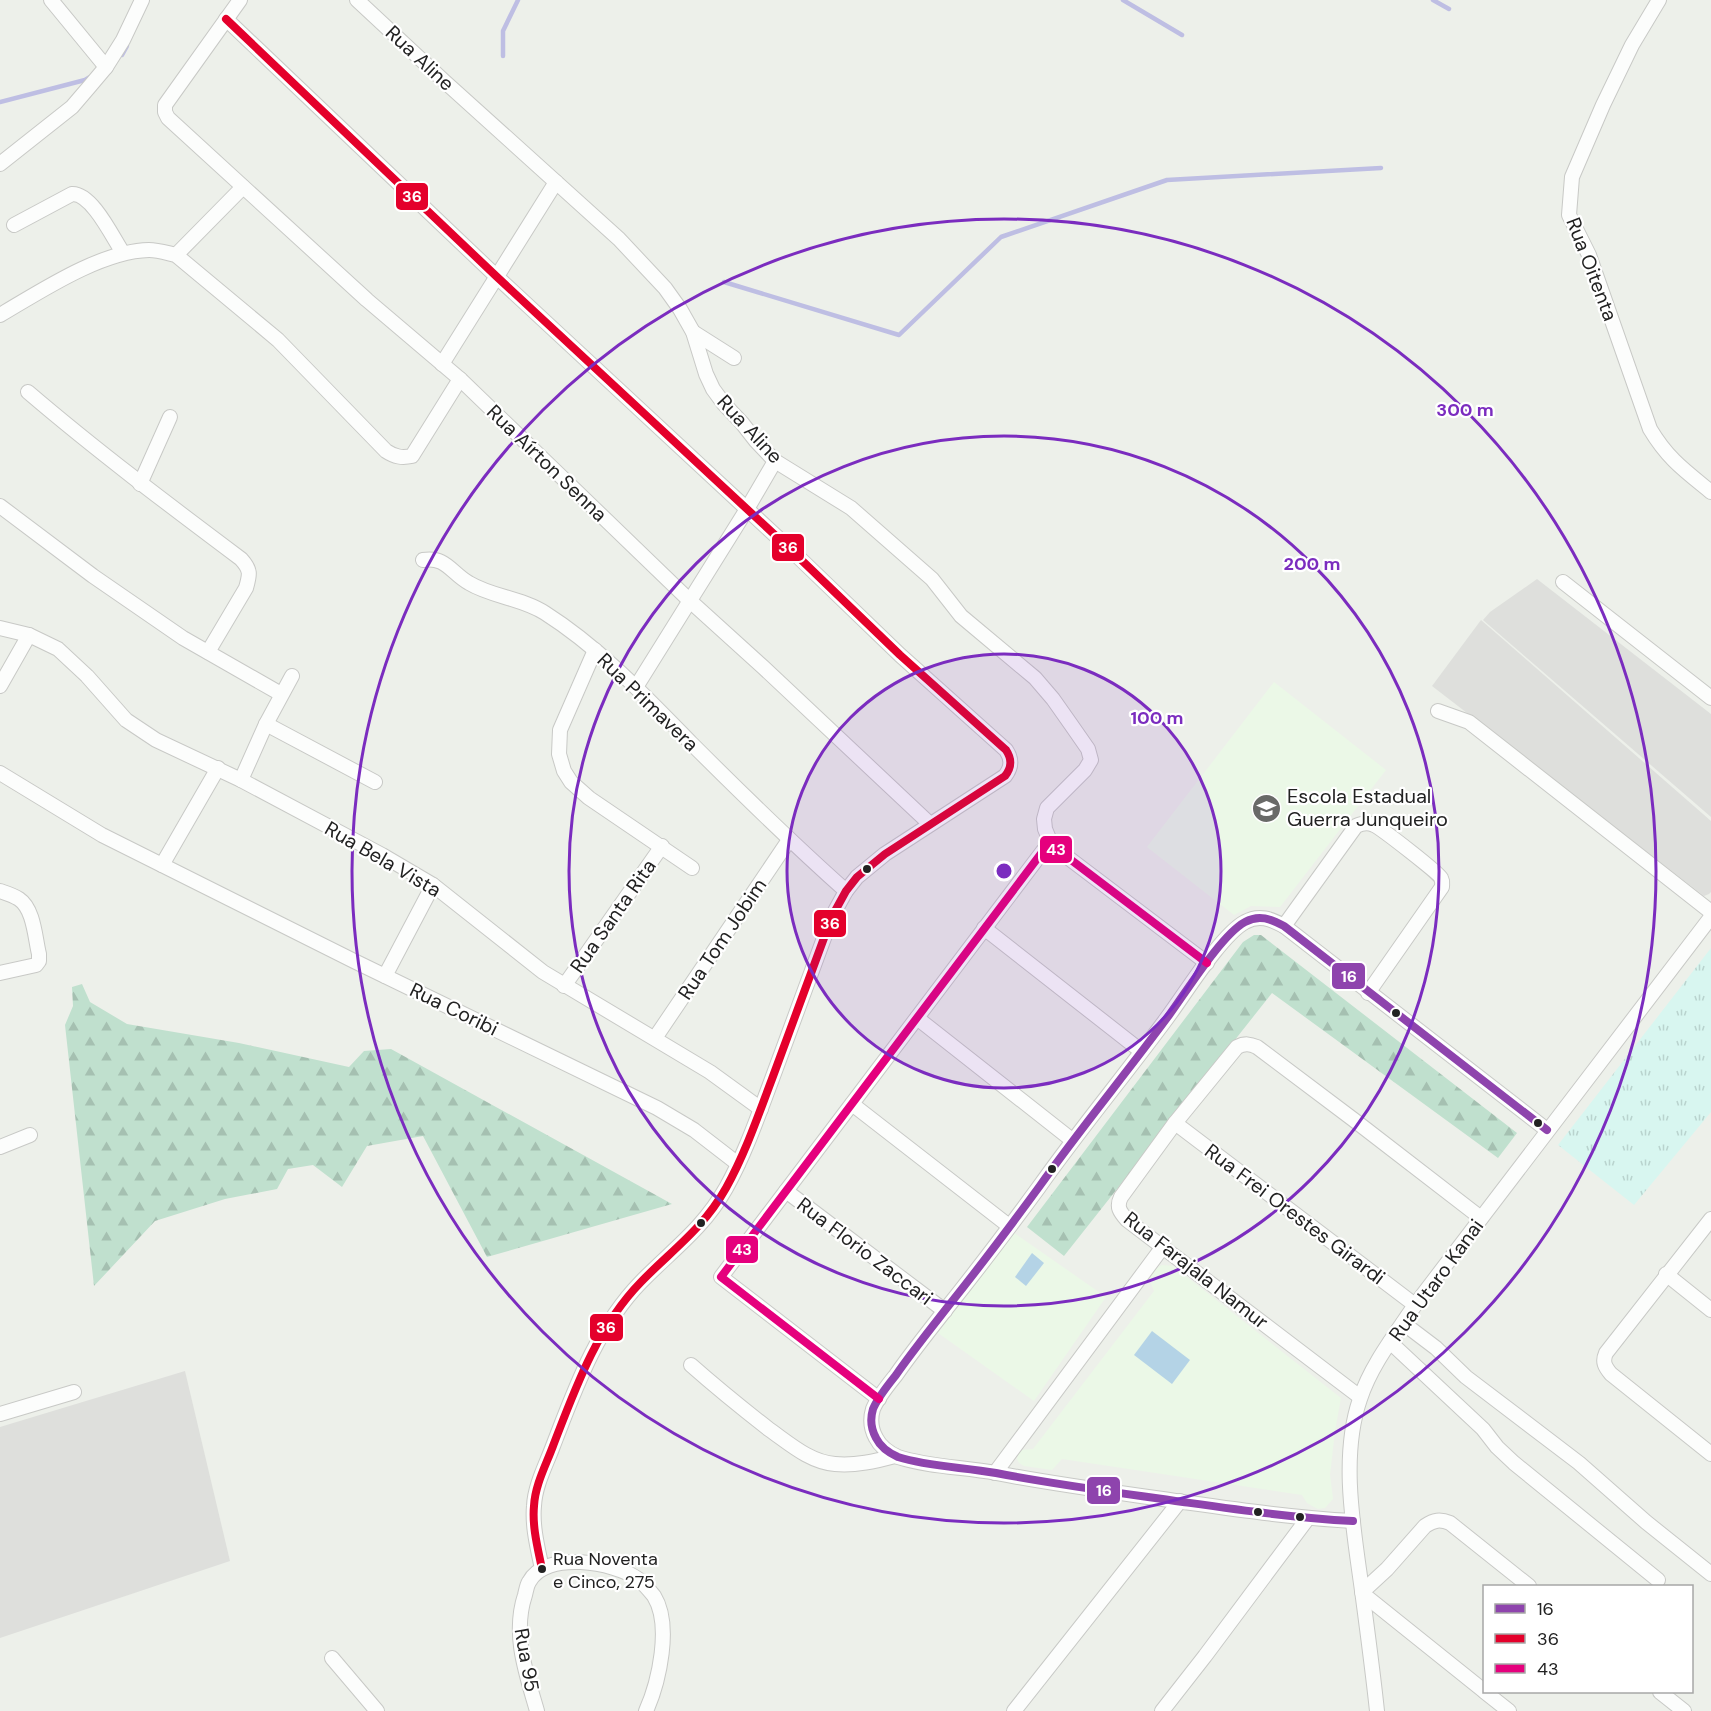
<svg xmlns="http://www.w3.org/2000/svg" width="1711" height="1711" viewBox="0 0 1711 1711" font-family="'DM Sans',sans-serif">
	<defs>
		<pattern id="forest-firs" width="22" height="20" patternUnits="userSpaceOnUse" patternTransform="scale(1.5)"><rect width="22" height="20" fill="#c0e0ce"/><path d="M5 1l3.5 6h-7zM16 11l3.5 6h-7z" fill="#a5c0b1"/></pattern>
		<pattern id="park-tufts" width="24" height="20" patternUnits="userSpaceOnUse" patternTransform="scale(1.5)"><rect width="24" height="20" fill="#d8f6f0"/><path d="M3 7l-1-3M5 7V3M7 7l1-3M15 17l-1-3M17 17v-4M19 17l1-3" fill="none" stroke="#b9d3ce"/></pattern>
	</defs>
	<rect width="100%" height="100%" fill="#edf0ea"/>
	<g fill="#dedfdc">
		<path d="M1537,579L1711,714V817L1483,620L1490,612Z"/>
		<path d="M1481,620L1711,821V892L1709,894L1704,896L1432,686Z"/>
		<path d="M185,1371L230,1561L0,1638V1427Z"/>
	</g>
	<g fill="#ebf8e7">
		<path d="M1274,682L1386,770L1280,907L1251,906L1234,915L1147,847Z"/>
		<path d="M1010,1230L1106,1297L1034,1401L938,1333Z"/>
		<path d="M1162,1265L1173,1266L1341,1398L1335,1431L1330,1475L1333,1499L1325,1508L1318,1509L1314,1507L1307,1503L1302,1495L1062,1459L1052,1470L1024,1466L1019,1463L1017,1459L1018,1453L1020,1450L1033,1449L1154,1291L1151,1284V1276L1155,1269Z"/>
	</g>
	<g fill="url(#forest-firs)">
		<path d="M1254,935H1261L1517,1133L1498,1158L1272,993L1064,1256L1027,1227L1243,942Z"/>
		<path d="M82,984L90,1002L127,1024L239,1043L349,1067L364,1051L391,1049L672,1204L487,1257L423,1136L367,1146L342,1187L313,1165L288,1169L277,1189L225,1199L155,1221L94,1286L65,1025L73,1006L72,987Z"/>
	</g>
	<path fill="url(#park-tufts)" d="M1711,948V1112L1634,1205L1558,1145Z"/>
	<g fill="#b4d3e6">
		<path d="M1032,1253L1044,1263L1026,1286L1015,1277Z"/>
		<path d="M1152,1331L1190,1360L1172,1384L1134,1355Z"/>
	</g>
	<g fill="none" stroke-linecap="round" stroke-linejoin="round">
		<g stroke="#bebee3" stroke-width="4.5">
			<path d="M1123,0L1182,35"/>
			<path d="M1433,0L1449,9"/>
			<path d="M122,55L127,46"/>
			<path d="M503,56V31L518,0"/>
			<path d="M0,102L85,80L90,77"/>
			<path d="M724,282L899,335L1001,237L1167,180L1381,168"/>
		</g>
		<defs>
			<g id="street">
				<path d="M51,0L106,67"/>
				<path d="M240,0L165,105V112L168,118L367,300L460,379L689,600L763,667L930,824"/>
				<path d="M357,0L444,81L619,239L665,288L680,309L693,332L706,374L713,389L724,404L742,423L756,441L775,461L851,508L932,579L961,616L1035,678L1053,699L1072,726L1088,749L1091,760L1085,770L1047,808L1044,819L1045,829L1053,848"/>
				<path d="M1659,0L1632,45L1603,105L1572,177L1569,215L1589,255L1650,429C1668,459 1684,470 1711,492"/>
				<path d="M226,19L496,276L790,549L900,655L1006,750C1012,759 1012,767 1005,776L885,854L857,877L846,891L835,911L824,938C807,985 789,1032 772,1079C758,1116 745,1154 726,1188C703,1229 672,1250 641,1282C597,1327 575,1389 553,1446C546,1465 535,1485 534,1506C532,1527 538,1549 542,1569"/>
				<path d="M0,164L72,107L90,86L106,67L123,40L142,0"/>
				<path d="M14,225L72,194C92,193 113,238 123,253"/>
				<path d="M176,255L243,187"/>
				<path d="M0,315C41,291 101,251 149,250C158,250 167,253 176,255L278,340L386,451C395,457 402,458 412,456L460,379"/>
				<path d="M693,332L734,358"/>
				<path d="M442,364L556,182"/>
				<path d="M28,392C97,451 169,505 241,559C251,570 250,574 246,588L208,652"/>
				<path d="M140,484L170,417"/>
				<path d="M0,506L93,576L183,638L281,694"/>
				<path d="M423,560C446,556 451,573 469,583C492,597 522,598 545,613C600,648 646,697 691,743C741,793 792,843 846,891"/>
				<path d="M1563,582L1711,698"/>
				<path d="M0,628L29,635L58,649L87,676L126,720L156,740L241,780L382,855L433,885L543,972L710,1072L761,1109"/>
				<path d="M595,650L560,730L559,754L564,771L571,782L589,798L692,868"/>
				<path d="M0,686L29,635"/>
				<path d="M636,687L747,509L775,461"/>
				<path d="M1438,711L1469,722L1711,912"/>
				<path d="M266,724L375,782"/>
				<path d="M0,773L102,835L354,961L657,1108L694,1130L738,1164"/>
				<path d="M241,780L266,724L292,676"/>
				<path d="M162,865L218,768"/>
				<path d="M0,891C6,893 13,895 19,899C34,909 35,938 39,954V961L36,965L0,973"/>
				<path d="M1284,926L1356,826C1362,823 1368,822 1374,825C1381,828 1439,873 1441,878C1443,882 1442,883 1442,887L1368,993"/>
				<path d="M984,928L1141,1051"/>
				<path d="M385,976L433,885"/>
				<path d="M564,986L662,846"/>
				<path d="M917,1018L1072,1140"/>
				<path d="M655,1038L789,840"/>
				<path d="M852,1104L1009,1226"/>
				<path d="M1175,1123L1415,1305"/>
				<path d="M0,1147L30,1135"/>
				<path d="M786,1191L945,1311"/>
				<path d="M1711,1219L1606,1353C1602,1362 1605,1367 1611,1374L1711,1454"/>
				<path d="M1666,1274L1711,1310"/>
				<path d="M1403,1323L1436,1348L1466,1377L1579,1463L1646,1522L1711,1574"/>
				<path d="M1390,1342L1483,1429L1497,1447L1514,1463L1658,1580"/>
				<path d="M691,1365C717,1388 743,1409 770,1430C790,1444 810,1462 835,1464C855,1466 876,1461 895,1456"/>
				<path d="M1360,1397L1127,1220C1120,1212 1116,1207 1121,1197L1175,1123L1237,1047C1245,1043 1250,1044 1257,1047L1354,1120L1481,1218"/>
				<path d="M879,1399L721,1277L1043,851L1053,848L1058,850L1207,963"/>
				<path d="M0,1414L74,1392"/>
				<path d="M995,1473L1162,1248"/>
				<path d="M1353,1521C1296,1518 1240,1510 1183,1502C1121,1493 1058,1485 996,1473C964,1467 929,1467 898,1457C889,1453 880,1446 876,1438C871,1429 870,1419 873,1409C878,1397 888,1385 896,1375C912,1352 929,1331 946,1309C978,1269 1009,1228 1039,1187C1080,1129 1125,1075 1167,1018C1185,994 1221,935 1245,922C1259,914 1271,919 1284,926L1547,1130"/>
				<path d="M1362,1592L1387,1569L1425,1526C1434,1520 1440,1519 1450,1523L1529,1586"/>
				<path d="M1363,1594L1484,1691"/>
				<path d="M332,1658L377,1711"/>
				<path d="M1485,1692L1509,1711"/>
				<path d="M1660,1692L1684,1711"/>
				<path d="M537,1711C526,1673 512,1634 525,1595C526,1591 527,1585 529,1582C546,1550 614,1562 638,1579C643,1583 650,1591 654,1596C672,1625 659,1682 646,1711"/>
				<path d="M1014,1711L1180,1501"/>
				<path d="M1162,1711L1205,1656L1308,1518"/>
				<path d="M1377,1711C1373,1673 1368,1636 1363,1598C1355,1536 1339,1460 1360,1399C1371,1365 1395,1335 1415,1305L1711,917"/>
			</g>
		</defs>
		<use href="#street" stroke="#c8c9c6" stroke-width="16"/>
		<use href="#street" stroke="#fcfdfc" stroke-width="14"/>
		<defs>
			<path id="bus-1" d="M1353,1521C1296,1518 1240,1510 1183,1502C1121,1493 1058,1485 996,1473C964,1467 929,1467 898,1457C889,1453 880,1446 876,1438C871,1429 870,1419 873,1409C878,1397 888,1385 896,1375C912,1352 929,1331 946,1309C978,1269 1009,1228 1039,1187C1080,1129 1125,1075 1167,1018C1185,994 1221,935 1245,922C1259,914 1271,919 1284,926L1547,1130"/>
			<path id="bus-2" d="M226,19L496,276L790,549L900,655L1006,750C1012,759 1012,767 1005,776L885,854L857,877L846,891L835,911L824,938C807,985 789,1032 772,1079C758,1116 745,1154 726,1188C703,1229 672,1250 641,1282C597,1327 575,1389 553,1446C546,1465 535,1485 534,1506C532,1527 538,1549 542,1569"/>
			<path id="bus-3" d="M879,1399L721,1277L1043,851L1053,848L1058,850L1207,963"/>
		</defs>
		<use href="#bus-1" stroke="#fff" stroke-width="12"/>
		<use href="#bus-2" stroke="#fff" stroke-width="12"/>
		<use href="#bus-3" stroke="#fff" stroke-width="12"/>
		<use href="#bus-1" stroke="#8e44ad" stroke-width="8"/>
		<use href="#bus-2" stroke="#e4002b" stroke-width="8"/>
		<use href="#bus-3" stroke="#e5007d" stroke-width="8"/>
	</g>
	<circle cx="1004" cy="871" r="217" fill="#7b2cbf" fill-opacity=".12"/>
	<g fill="none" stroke="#7b2cbf" stroke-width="3">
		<circle cx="1004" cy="871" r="217"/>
		<circle cx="1004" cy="871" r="435"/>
		<circle cx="1004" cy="871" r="652"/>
	</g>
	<defs>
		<symbol id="school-disc" viewBox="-11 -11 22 22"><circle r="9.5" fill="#696a68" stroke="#fff"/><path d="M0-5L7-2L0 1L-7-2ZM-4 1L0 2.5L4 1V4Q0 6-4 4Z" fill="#fff"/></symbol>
	</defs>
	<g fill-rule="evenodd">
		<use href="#school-disc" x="1250" y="792" width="33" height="33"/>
	</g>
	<g fill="#222" stroke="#fff" stroke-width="2">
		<circle cx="867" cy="869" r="5"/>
		<circle cx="1396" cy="1013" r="5"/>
		<circle cx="1538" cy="1123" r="5"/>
		<circle cx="1052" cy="1169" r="5"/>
		<circle cx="701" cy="1223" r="5"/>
		<circle cx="1258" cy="1512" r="5"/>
		<circle cx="1300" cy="1517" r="5"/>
		<circle cx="542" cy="1569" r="5"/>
	</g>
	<g text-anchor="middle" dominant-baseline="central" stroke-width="4.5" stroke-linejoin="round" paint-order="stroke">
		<g font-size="18" fill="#222" stroke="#fff" text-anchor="start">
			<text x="553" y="1559">Rua Noventa<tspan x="553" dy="23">e Cinco, 275</tspan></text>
		</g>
		<g font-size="20" fill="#222" stroke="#fff">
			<text transform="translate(420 58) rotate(43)">Rua Aline</text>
			<text transform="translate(1592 269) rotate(69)">Rua Oitenta</text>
			<text transform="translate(750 429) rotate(47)">Rua Aline</text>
			<text transform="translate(547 463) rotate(44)">Rua Aírton Senna</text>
			<text transform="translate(648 702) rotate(44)">Rua Primavera</text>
			<text transform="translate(383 859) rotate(30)">Rua Bela Vista</text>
			<text transform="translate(613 916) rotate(-55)">Rua Santa Rita</text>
			<text transform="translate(722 939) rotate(-56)">Rua Tom Jobim</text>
			<text transform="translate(454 1009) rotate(26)">Rua Coribi</text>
			<text transform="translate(1295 1214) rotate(37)">Rua Frei Orestes Girardi</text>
			<text transform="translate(865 1251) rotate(37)">Rua Florio Zaccari</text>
			<text transform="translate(1196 1270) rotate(38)">Rua Farajala Namur</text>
			<text transform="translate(1436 1280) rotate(-54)">Rua Utaro Kanai</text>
			<text transform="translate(527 1660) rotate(80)">Rua 95</text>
		</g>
		<g font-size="20" fill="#222" stroke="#fff" text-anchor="start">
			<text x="1287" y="796">Escola Estadual<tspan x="1287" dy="23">Guerra Junqueiro</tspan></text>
		</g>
	</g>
	<circle cx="1004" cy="871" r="9" fill="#7b2cbf" stroke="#fff" stroke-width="3"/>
	<g font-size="18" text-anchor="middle" font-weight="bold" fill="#7b2cbf" stroke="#fff" stroke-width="4.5" stroke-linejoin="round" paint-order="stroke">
		<text x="1465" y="416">300 m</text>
		<text x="1312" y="570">200 m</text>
		<text x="1157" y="724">100 m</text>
	</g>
	<g stroke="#fff" stroke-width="2">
		<rect x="395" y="182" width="34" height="29" rx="6" fill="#e4002b"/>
		<rect x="771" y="533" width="34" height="29" rx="6" fill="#e4002b"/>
		<rect x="1039" y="835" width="34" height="29" rx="6" fill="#e5007d"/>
		<rect x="813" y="909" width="34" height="29" rx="6" fill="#e4002b"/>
		<rect x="1331" y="962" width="35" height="28" rx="6" fill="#8e44ad"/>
		<rect x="725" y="1235" width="34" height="29" rx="6" fill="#e5007d"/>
		<rect x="589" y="1313" width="35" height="29" rx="6" fill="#e4002b"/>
		<rect x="1086" y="1476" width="35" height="29" rx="6" fill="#8e44ad"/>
	</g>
	<g font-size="16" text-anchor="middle" font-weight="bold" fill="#fff">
		<text x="412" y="202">36</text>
		<text x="788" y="553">36</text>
		<text x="1056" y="855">43</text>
		<text x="830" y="929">36</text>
		<text x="1349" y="982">16</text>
		<text x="742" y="1255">43</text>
		<text x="606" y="1333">36</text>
		<text x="1104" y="1496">16</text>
	</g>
	<rect x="1483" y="1585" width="210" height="108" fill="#ffffff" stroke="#a7a7a7" stroke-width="1.5"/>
	<rect x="1495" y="1604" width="30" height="9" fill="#8e44ad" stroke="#a7a7a7" stroke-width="1.5"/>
	<text x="1537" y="1615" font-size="18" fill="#222222">16</text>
	<rect x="1495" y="1634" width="30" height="9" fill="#e4002b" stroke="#a7a7a7" stroke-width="1.5"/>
	<text x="1537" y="1645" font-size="18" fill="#222222">36</text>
	<rect x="1495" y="1664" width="30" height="9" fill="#e5007d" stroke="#a7a7a7" stroke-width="1.5"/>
	<text x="1537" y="1675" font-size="18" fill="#222222">43</text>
</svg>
